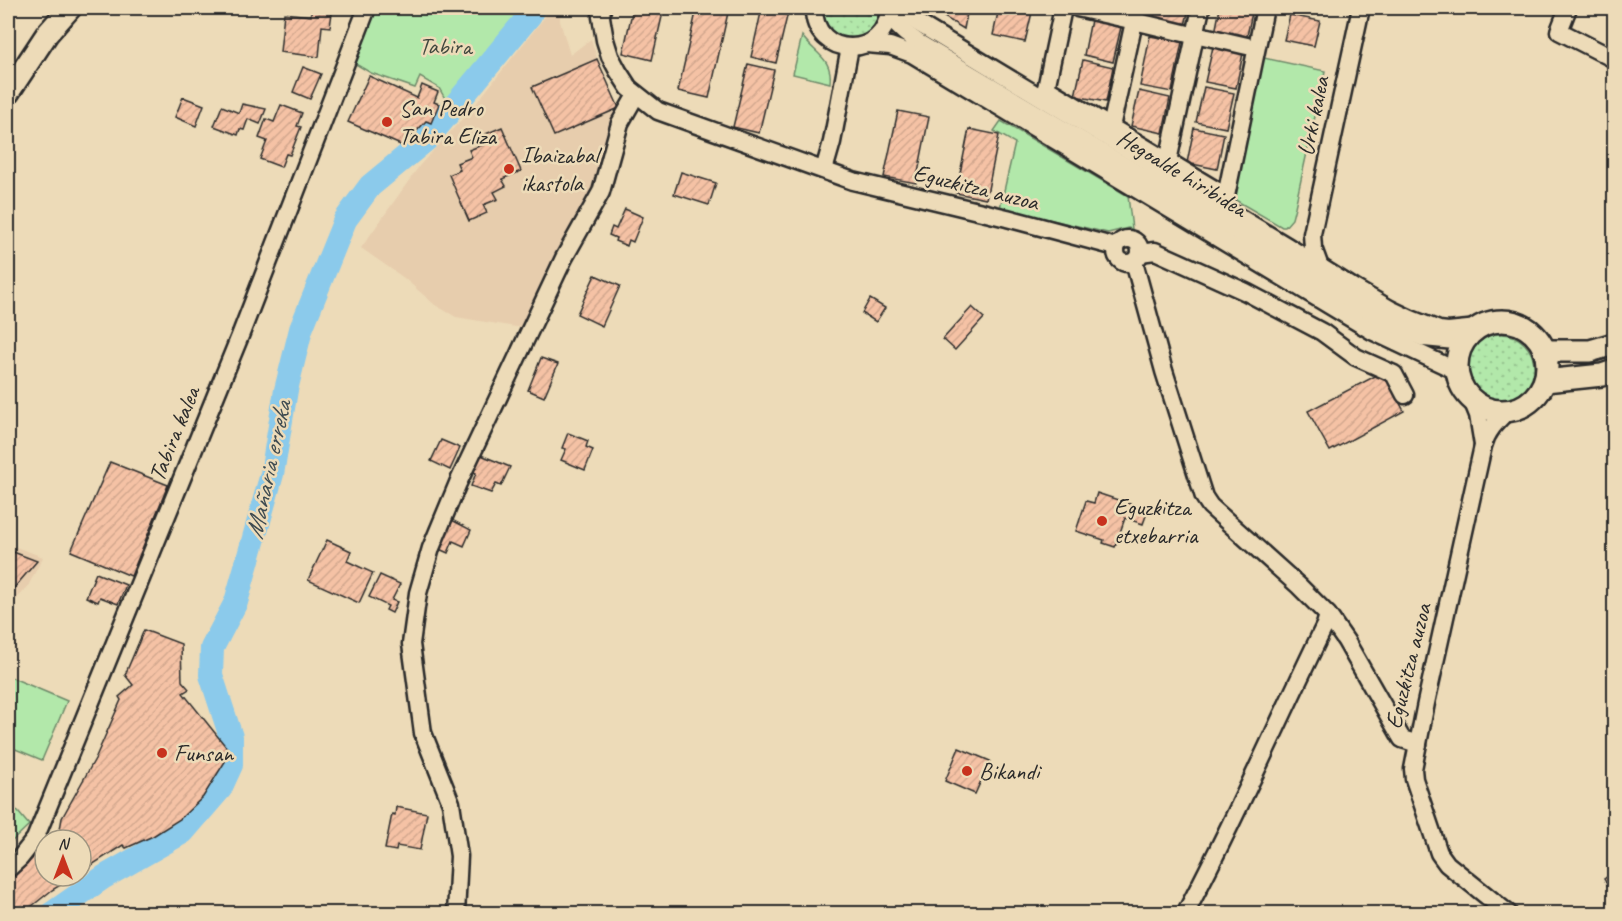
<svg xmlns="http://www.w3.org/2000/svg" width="1622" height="921" viewBox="0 0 1622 921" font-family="Caveat,sans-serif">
	<defs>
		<pattern id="garden-dots" width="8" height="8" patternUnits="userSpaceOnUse" patternTransform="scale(1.5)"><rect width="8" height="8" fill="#b2e8aa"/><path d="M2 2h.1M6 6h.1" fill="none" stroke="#99c792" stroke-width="1.8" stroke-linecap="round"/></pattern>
		<pattern id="building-hatch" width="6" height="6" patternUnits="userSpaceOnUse" patternTransform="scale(1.5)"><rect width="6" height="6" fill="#f5c2a5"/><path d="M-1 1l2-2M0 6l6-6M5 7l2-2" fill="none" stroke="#d2a78e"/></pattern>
	</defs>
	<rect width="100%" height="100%" fill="#eddbb8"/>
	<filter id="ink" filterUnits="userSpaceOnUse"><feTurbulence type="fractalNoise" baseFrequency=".0167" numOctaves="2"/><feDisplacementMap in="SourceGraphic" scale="12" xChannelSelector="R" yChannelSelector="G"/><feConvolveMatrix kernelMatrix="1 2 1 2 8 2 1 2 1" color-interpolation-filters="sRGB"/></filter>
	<g filter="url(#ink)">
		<g fill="#e7cdad">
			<path d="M552,8H560V21L570,55L591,39L597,58L619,108L612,119L600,173L522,328L456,317L435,305L404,278L361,248L420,165L474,106Z"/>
			<path d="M8,544L43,557L27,588L8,608Z"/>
		</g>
		<g fill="#b2e8aa" stroke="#6e8a6a" stroke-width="1.5">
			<path d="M374,8H532L531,12L517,23L499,48L475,71L447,102L439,88L420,77L415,88L371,73L352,62Z"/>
			<path d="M802,36C815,54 833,58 830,83L793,74Z"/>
			<path d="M1259,57L1325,71L1295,207L1292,219L1285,227H1282L1232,198Z"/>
			<path d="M1001,121L1128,196L1132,229L1128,228L1108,233L1000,208L1015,143L994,131Z"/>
			<path d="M8,676L67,701L42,760L8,746Z"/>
			<path d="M8,800L29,825L8,845Z"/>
		</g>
		<g fill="url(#garden-dots)" stroke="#6e8a6a" stroke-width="1.5">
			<path d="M823,8H882C881,13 880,22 877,26C877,27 871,32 870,33C865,37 863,37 857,38C836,41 823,29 823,8Z"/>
			<circle cx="1501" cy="367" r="33"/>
		</g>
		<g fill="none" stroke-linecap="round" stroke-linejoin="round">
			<path stroke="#8bcaeb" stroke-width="24" d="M51,914L104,877L183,832L220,789L231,765V737L211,675L212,648L236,602L272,474L286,390L301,329L345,220L370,186L427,139L530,15L533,8"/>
		</g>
		<g fill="url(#building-hatch)" stroke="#2b2b2b" stroke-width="1.5">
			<path d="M633,8H664L652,60L623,53Z"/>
			<path d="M697,8H729L709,98L678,91Z"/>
			<path d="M762,8H789L776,63L751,57Z"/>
			<path d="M946,8H968L964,29L944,17Z"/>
			<path d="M999,8H1033L1025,42L993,35Z"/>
			<path d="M1156,8H1189L1184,30L1152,23Z"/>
			<path d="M1220,8H1253L1245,45L1214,38Z"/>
			<path d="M311,11L332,13L330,27L322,26L319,57L280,52L284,13L311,16Z"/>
			<path d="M1290,15L1320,21L1314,46L1284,40Z"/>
			<path d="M1091,20L1121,27L1113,62L1084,55Z"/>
			<path d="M1150,36L1182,42L1172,92L1140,86Z"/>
			<path d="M1213,47L1243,53L1236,88L1205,82Z"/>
			<path d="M597,59L619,108L554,136L532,87Z"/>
			<path d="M1083,60L1113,67L1106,102L1075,96Z"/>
			<path d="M748,64L774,70L759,133L733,127Z"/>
			<path d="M303,67L321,74L310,99L293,92Z"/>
			<path d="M369,76L417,98L422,85L438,92L434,102L439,104L431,123L426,121L403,146L348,122Z"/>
			<path d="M1204,87L1234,93L1226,128L1196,122Z"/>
			<path d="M1139,91L1170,98L1163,133L1131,126Z"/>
			<path d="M183,97L204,105L196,126L175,117Z"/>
			<path d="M242,104L266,109L260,124L248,119L244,130L240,129L238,135L214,126L222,106L239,113Z"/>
			<path d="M281,105L302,113L297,126L301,127L290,155L286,154L281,167L260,159L267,141L259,138L266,119L274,122Z"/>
			<path d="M898,111L929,117L916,183L884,177Z"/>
			<path d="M502,127L521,171L502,179L506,186L494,192L498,199L483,205L487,213L469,221L449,175L460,170L457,163L472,157L469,150L482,145L479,137Z"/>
			<path d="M1194,128L1224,134L1217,169L1187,163Z"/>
			<path d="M969,129L999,135L986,199L956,193Z"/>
			<path d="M681,172L716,183L709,205L674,194Z"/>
			<path d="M625,209L643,217L633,242L629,240L627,246L615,241L616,238L609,235L612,227L616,229Z"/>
			<path d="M595,275L620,286L602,326L577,314Z"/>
			<path d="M870,299L885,308L876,322L862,313Z"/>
			<path d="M972,307L984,318L955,350L943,339Z"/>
			<path d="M541,358L558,364L544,397L528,390Z"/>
			<path d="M1383,372L1404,411L1330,451L1308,411Z"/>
			<path d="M568,433L588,441L586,447L593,450L585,470L561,460L566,449L562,448Z"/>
			<path d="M441,440L460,448L450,470L431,461Z"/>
			<path d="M476,453L510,467L501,486L496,484L491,493L471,486L476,473L469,470Z"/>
			<path d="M110,462L168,485L131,576L71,551Z"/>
			<path d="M1097,493L1148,510L1143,524L1125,518L1115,547L1103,543L1104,540L1076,531L1086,501L1094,503Z"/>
			<path d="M448,518L471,530L464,546L453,541L448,553L437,548Z"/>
			<path d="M327,540L351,551L347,561L373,573L359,603L308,580Z"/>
			<path d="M8,550L37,561L8,595Z"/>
			<path d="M96,573L126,585L118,604L100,597L98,602L86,597Z"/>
			<path d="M380,575L400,584L392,600L397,602L392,613L386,610L388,606L369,597Z"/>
			<path d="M144,630L181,644L182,681L189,689L183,693L227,748L226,760L203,797L180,819L153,836L126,848L123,845L81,872V840H60L65,836L60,829L62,818L95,759L121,700L119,697L133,685L125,675Z"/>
			<path d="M959,748L990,761L975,794L945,781Z"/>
			<path d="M396,807L427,813L420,850L397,846L396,851L385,849L392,814L395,815Z"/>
			<path d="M45,847V876H75L52,890L22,914H8V881Z"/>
			<path d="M1614,872V886L1610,889L1604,879Z"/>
		</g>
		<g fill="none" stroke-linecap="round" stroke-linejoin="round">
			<defs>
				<g id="minor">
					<path d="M602,8L601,17L605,40L610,56L618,71L629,88L658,111L853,181L1007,218L1116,247"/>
					<path d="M814,8C813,59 887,61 889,8"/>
					<path d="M901,8L911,19L1287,246L1354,288L1390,309L1411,319L1439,330L1448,331L1478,328"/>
					<path d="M1077,8L1126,19"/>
					<path d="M1568,8L1559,31L1614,59"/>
					<path d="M888,17L905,33L919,43L1359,306L1392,325L1424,338L1455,341"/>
					<path d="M1134,21L1188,34"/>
					<path d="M1195,34L1247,46"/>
					<path d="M867,44L890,46L912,54L1372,331L1457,371"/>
					<path d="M1046,88L1226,196L1265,8"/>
					<path d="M1044,98L1063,8"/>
					<path d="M1111,127L1137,8"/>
					<path d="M1168,161L1201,8"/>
					<path d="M824,170L832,142L850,47"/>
					<circle cx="1128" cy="251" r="12"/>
					<path d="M1140,253L1155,251L1246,292L1322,332L1356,357L1394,374L1405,395"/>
					<path d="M1134,262L1164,371L1204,497L1210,506L1299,586L1328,615L1346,641L1402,739L1418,744"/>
					<path d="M1320,267L1313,248L1312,234L1361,8"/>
					<path d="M1472,400L1478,415L1483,445"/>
					<path d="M1507,411C1496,422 1487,431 1483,446L1426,703L1413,769L1414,779L1439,853L1447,864L1509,914"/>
					<path d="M8,869L20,858L35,839L240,336L367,8"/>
					<path d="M456,914L459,856L451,803L423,733L411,644L418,593L431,548L458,483L564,258L601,192L620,123L636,95"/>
					<path d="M1185,914C1236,819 1278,721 1325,625L1328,615"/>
				</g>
				<g id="major">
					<path d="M8,93L47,34L70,8"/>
					<circle cx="1502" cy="366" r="45"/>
					<path d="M1544,351H1590L1614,344"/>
					<path d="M1545,381L1602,375L1614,371"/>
				</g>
			</defs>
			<use href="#minor" stroke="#2b2b2b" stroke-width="21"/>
			<use href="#major" stroke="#2b2b2b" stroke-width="26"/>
			<use href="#minor" stroke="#eddbb8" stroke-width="16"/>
			<use href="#major" stroke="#eddbb8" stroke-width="21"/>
		</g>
	</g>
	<g fill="#c8321e" stroke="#eddbb8" stroke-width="2">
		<circle cx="387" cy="122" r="6"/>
		<circle cx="509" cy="169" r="6"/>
		<circle cx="1102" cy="521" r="6"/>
		<circle cx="162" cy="753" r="6"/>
		<circle cx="967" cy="771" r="6"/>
	</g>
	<g text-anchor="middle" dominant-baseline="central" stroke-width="5" stroke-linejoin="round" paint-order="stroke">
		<g font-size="24" fill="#3f473e" stroke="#eddbb8">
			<text x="445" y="46">Tabira</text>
		</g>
		<g font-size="24" fill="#2b2b2b" stroke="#eddbb8" text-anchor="start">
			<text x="399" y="108">San Pedro<tspan x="399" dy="28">Tabira Eliza</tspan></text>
			<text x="521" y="155">Ibaizabal<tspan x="521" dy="28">ikastola</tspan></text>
			<text x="1114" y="507">Eguzkitza<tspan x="1114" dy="28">etxebarria</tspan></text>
			<text x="174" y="753">Funsan</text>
			<text x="979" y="771">Bikandi</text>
		</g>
		<g font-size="24" fill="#2b2b2b" stroke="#eddbb8">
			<text transform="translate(1313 116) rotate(-78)">Urki kalea</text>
			<text transform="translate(1182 173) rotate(31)">Hegoalde hiribidea</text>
			<text transform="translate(976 187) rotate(14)">Eguzkitza auzoa</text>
			<text transform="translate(174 434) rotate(-68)">Tabira kalea</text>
			<text transform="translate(1408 666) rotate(-76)">Eguzkitza auzoa</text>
		</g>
		<g font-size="26" font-style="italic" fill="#3e4b51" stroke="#eddbb8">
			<text transform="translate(268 470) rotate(-78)">Mañaria erreka</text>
		</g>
	</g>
	<rect width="1622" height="921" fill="none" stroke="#eddbb8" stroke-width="30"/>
	<rect x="15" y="15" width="1592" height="891" fill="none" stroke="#2b2b2b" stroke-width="2" filter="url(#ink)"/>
	<g transform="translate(63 858)"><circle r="28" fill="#eddbb8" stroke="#9f9580" stroke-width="1.5"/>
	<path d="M0-4.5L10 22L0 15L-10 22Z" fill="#c8321e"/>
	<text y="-9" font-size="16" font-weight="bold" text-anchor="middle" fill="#2b2b2b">N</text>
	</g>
</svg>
